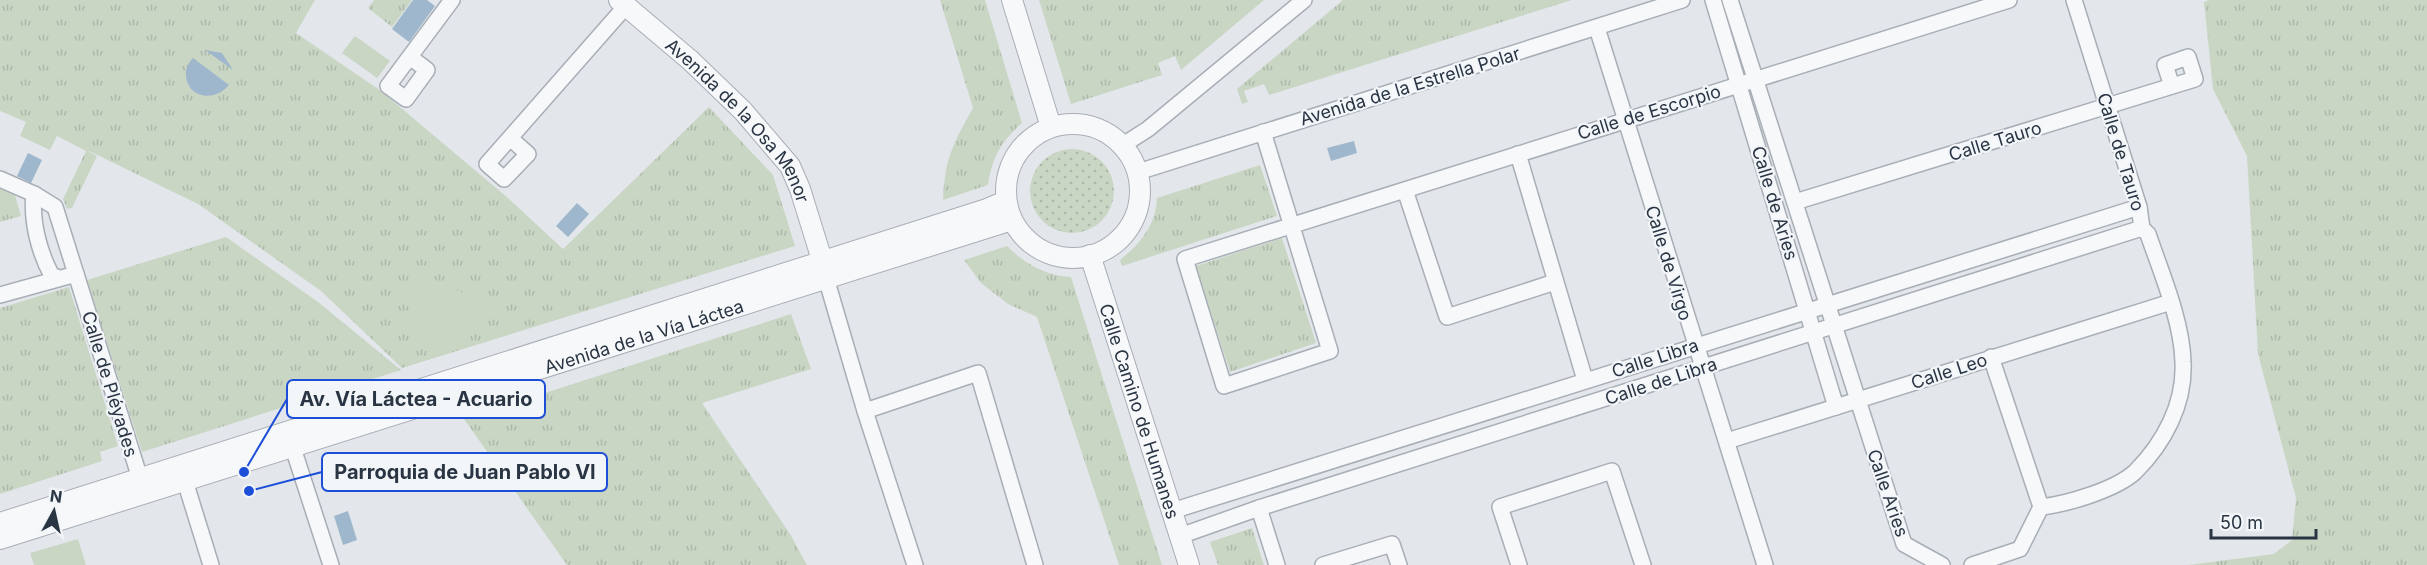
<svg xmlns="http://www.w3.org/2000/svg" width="2427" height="565" viewBox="0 0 2427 565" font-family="Inter,sans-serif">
	<defs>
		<pattern id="grass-tufts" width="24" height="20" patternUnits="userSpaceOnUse" patternTransform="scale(1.5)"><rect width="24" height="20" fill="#c9d6c4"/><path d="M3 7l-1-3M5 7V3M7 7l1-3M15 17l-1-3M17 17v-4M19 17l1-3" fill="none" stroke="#adb8aa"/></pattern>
		<pattern id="garden-dots" width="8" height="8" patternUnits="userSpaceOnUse" patternTransform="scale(1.5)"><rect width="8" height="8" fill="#c9d6c4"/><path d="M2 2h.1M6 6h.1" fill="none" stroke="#adb8aa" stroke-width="1.8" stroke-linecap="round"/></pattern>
	</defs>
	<rect width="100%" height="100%" fill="#e3e7ec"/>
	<g fill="url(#grass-tufts)">
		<path d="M0,0H315L296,33L381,91L508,198L563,249L709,107L773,175L795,246L402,368L321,291L198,204L89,151H88L97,156L72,208L67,209L63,199L86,151L57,136L50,150L20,136L26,122L0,111Z"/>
		<path d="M374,0H412L392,27L368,8Z"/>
		<path d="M940,0H985L1022,123C1001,142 992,157 988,185L943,200C945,157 953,144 973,108Z"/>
		<path d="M1039,0H1264L1181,70L1175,56L1158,63L1162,75L1071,104Z"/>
		<path d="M1343,0H1572L1269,95L1264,84L1244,91L1248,102L1242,104L1237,89Z"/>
		<path d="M2209,0H2427V565H2188L2274,554L2292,540L2296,498L2258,354L2247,156L2213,89L2204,2Z"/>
		<path d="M1260,165L1277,216L1122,266L1120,260C1140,244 1156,225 1157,198Z"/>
		<path d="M0,188L15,195L21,216L0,222Z"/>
		<path d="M226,237L318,302L401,370L142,452L87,280Z"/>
		<path d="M1282,238L1316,343L1230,372L1196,266Z"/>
		<path d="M1007,246C1025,264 1046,276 1071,277L1162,565H1119L1037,317L1008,304L981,283L964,260Z"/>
		<path d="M69,287L118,446L100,452L102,461L0,494V308Z"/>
		<path d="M791,314L811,369L702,403L790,534L807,565H567L464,419Z"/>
		<path d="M1252,528L1264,565H1218L1210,542Z"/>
	</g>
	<circle fill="url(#garden-dots)" cx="1072" cy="191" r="42"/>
	<g fill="#c9d6c4">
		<path d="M355,36L390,61L377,78L342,53Z"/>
		<path d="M430,278L488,304L492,309C492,320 480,326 472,332C464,338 456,342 447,345C418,358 417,338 412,315C410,306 405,296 410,288C415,280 422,279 430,278Z"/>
		<path d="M78,539L86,565H34L30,553Z"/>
	</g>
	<g fill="#9eb7cc">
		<path d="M413,0H427L435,6L409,42L392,29Z"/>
		<path d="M205,50L222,53L233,70Z"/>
		<path d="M193,58L229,85C213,104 184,97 186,71C187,66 190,61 193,58Z"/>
		<path d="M1354,141L1357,153L1331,161L1327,148Z"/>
		<path d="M28,153L42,160L31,183L17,176Z"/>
		<path d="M577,203L589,214L568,237L556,226Z"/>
		<path d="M348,511L357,540L343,545L334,516Z"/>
	</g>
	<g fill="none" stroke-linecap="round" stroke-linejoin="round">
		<defs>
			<g id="minor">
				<path d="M1713,0L1836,407"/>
				<path d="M1730,0L1904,544L1942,565"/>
				<path d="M1597,28L1765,565"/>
				<path d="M410,57L427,70L406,99L388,86L452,0"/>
				<path d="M1263,132L1330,351L1224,386L1185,259C1459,172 1734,86 2009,0"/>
				<path d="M510,138L528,154L504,179L487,164L626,6"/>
				<path d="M1123,145L1148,129L1304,0"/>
				<path d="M1518,154L1585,380"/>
				<path d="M1138,172L1682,0"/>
				<path d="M0,179L34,194"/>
				<path d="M1405,190L1447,317L1555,282"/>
				<path d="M1795,202L2195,79L2188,57L2165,65L2172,86"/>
				<path d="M76,274L143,488"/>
				<path d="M826,278L865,411L915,565"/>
				<path d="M0,295L76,274L55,207L34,194C31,221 39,252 52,276L57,277"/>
				<path d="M1991,357L2041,507"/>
				<path d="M865,411L978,373L1035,565"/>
				<path d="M1727,441L2171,302"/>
				<path d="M293,448L331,565"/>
				<path d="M185,481L211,565"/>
				<path d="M2041,507C2067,504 2115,490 2135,472C2164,443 2185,404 2183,362C2182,321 2161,272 2148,234L2142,228L2139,207L2074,0"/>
				<path d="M1259,508L1277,565"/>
				<path d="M1172,511L2139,207"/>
				<path d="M1180,536L1259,508L2142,228"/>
				<path d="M1323,565L1392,544L1399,565"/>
				<path d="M1519,565L1500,507L1612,471L1643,565"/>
				<path d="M1972,565L2020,549L2041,507"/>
			</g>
			<g id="tertiary">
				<path id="s1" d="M619,0L690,60L743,111L790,166L800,189L823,263"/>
				<path d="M1012,0L1051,127"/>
				<circle cx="1073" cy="191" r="67"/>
				<path id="s2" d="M1090,255L1189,565"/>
				<path d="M0,523L987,209L1006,201"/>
				<path id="s3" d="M0,539L1012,220"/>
			</g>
		</defs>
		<use href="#minor" stroke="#a8aeb6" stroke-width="18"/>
		<use href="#tertiary" stroke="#a8aeb6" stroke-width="22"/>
		<use href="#minor" stroke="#f6f8fa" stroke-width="15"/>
		<use href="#tertiary" stroke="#f6f8fa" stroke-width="20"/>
	</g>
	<g text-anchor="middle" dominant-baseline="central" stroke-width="4.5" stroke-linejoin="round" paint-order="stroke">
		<g font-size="18" fill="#2a3544" stroke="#f3f6f9">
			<text transform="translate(1410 86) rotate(-17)">Avenida de la Estrella Polar</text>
			<text transform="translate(1649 112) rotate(-17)">Calle de Escorpio</text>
			<text stroke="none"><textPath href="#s1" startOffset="171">Avenida de la Osa Menor</textPath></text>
			<text transform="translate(1995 141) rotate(-17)">Calle Tauro</text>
			<text transform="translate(2121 152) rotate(73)">Calle de Tauro</text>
			<text transform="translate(1775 203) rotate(73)">Calle de Aries</text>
			<text transform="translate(1669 263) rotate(73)">Calle de Virgo</text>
			<text stroke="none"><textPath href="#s3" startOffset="675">Avenida de la Vía Láctea</textPath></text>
			<text transform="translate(1655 358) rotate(-18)">Calle Libra</text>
			<text transform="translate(1949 371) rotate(-18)">Calle Leo</text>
			<text transform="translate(1661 381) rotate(-18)">Calle de Libra</text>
			<text transform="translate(110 384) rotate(73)">Calle de Pléyades</text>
			<text stroke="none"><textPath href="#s2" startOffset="164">Calle Camino de Humanes</textPath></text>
			<text transform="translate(1888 493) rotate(71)">Calle Aries</text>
		</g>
	</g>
	<path fill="none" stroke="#1d4ed8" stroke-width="2" d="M244 472L287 399M249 491L322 472"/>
	<g fill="#1d4ed8" stroke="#f3f6f9" stroke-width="2">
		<circle cx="244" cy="472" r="6"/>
		<circle cx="249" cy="491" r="6"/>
	</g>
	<g fill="#f3f6f9" stroke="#1d4ed8" stroke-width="2">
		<rect x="287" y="380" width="258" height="38" rx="6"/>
		<rect x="322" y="453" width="285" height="38" rx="6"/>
	</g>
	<g font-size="20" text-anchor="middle" font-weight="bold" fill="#2a3544">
		<text x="416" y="406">Av. Vía Láctea - Acuario</text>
		<text x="465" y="479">Parroquia de Juan Pablo VI</text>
	</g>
	<g transform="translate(54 511) rotate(8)" stroke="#f3f6f9" stroke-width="4.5" paint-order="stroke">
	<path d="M0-4.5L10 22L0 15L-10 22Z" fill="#2a3544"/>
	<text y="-9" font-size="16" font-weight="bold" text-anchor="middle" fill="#2a3544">N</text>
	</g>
	<path d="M2211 529v9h105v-9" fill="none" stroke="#2a3544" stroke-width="3"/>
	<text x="2220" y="529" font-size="18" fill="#2a3544" stroke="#f3f6f9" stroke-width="4.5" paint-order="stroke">50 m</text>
</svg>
